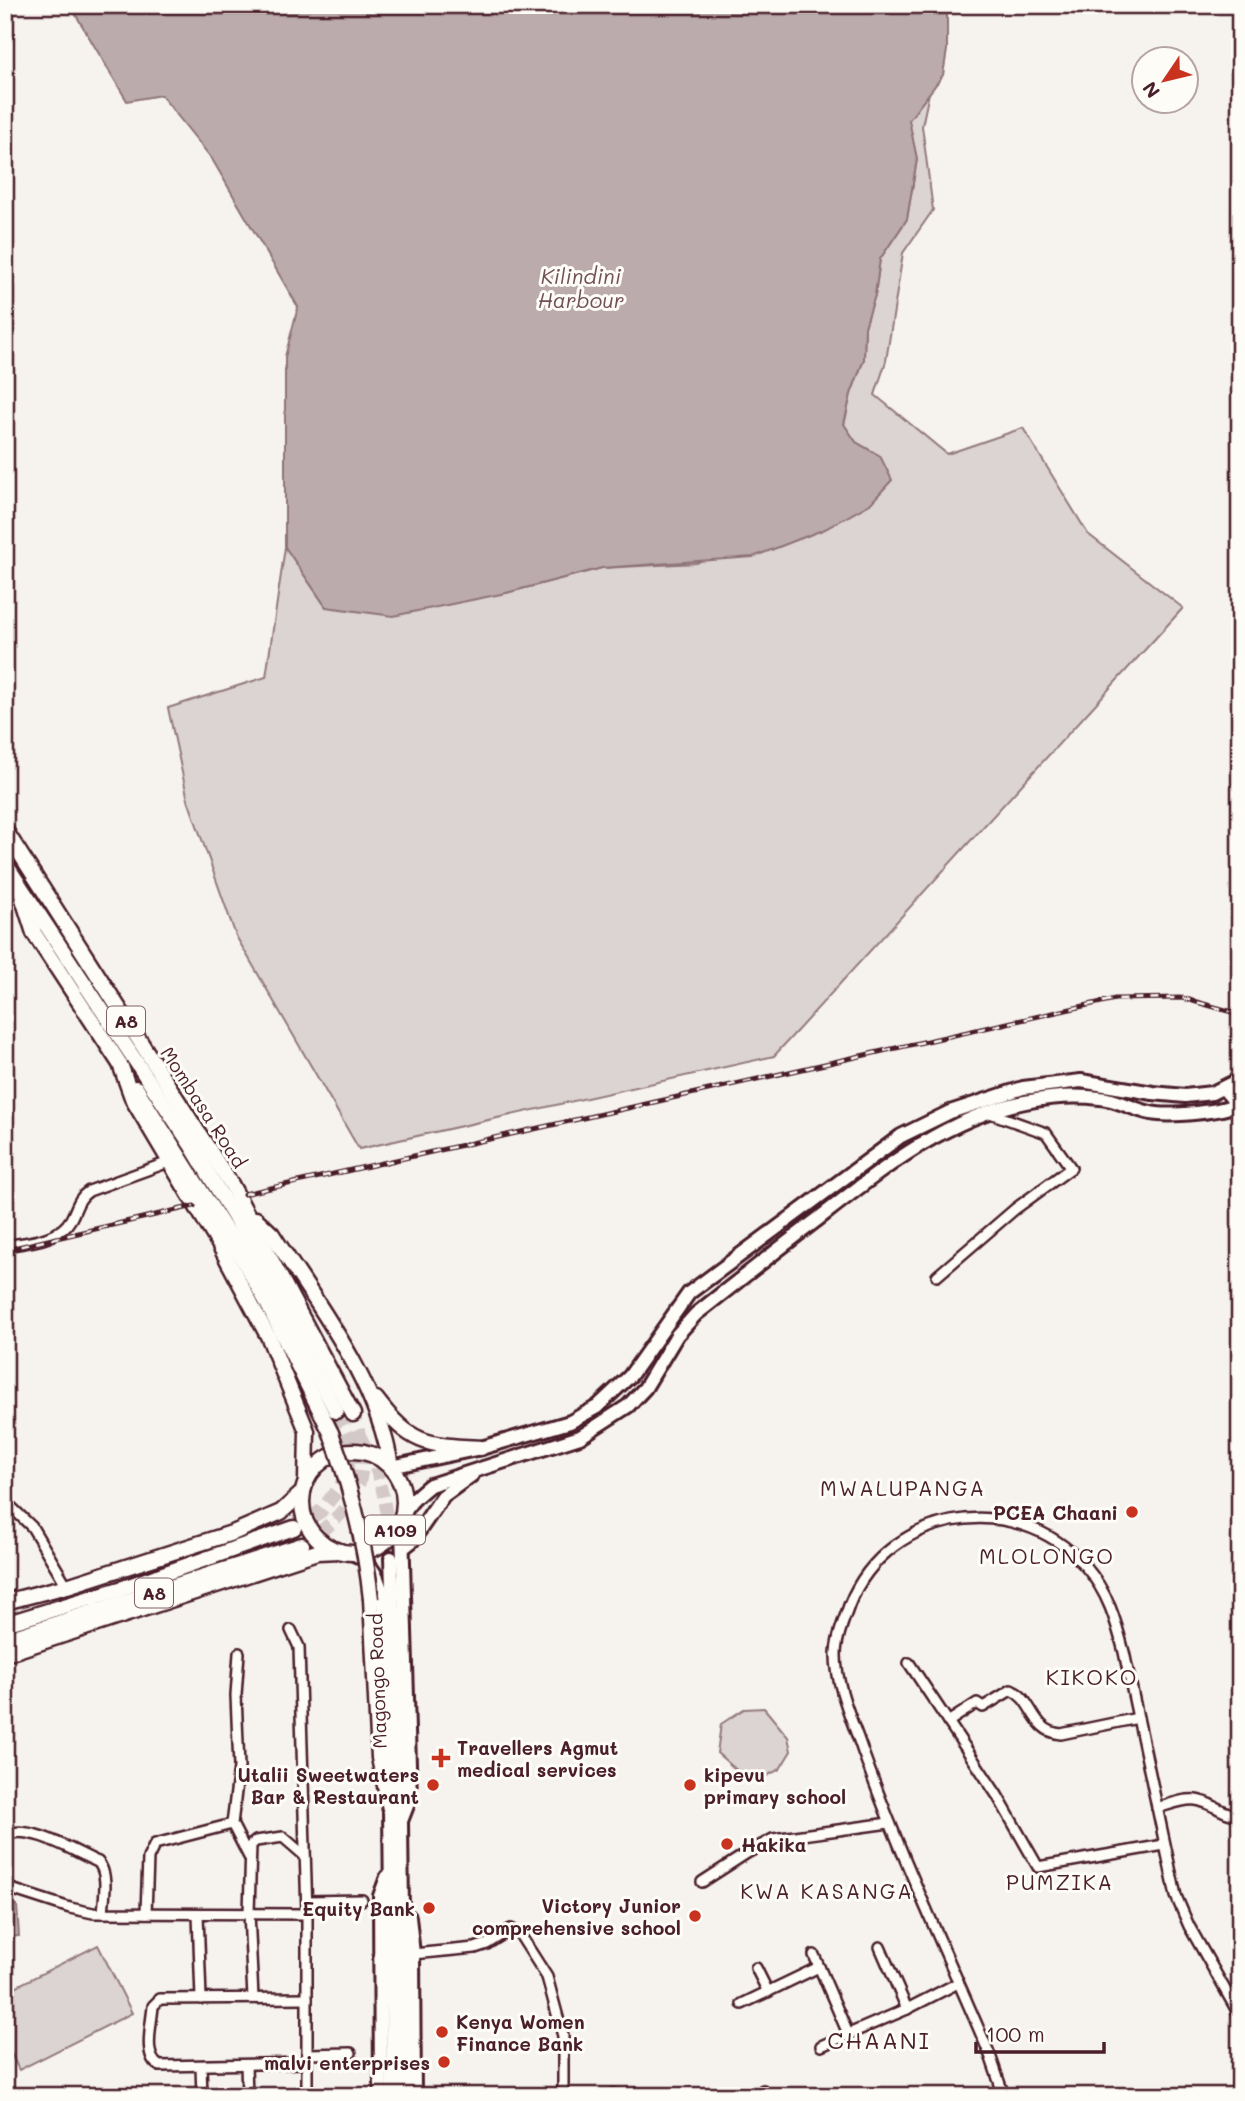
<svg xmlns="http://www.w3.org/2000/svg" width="1245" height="2101" viewBox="0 0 1245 2101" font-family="Mali,sans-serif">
	<rect width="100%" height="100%" fill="#f6f3ef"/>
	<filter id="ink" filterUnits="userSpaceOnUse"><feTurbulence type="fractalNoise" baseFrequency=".0143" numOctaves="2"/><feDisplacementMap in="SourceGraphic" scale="14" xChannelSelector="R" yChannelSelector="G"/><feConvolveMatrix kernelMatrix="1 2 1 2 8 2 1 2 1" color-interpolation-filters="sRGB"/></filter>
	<g filter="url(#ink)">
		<g fill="#dcd4d2" stroke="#937a7e" stroke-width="2">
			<path d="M929,93L922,126L933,210L903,253L886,361L875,395L947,454L1023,428L1088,534L1183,608L774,1056L359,1149L236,936L188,800L168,708L266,677L285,547L326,607L506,593L602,568L697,563L880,456L856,442L844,425L851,394L864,359L865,327L875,295L880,259L907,219L917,159L908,120Z"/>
			<path d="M764,1708L788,1737L791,1751L780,1769L763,1778L740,1773L717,1753L721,1724L744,1709Z"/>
			<path d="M98,1945L132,2013L19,2070L5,2041V1992Z"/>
		</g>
		<g fill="#bbabac" stroke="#8e7378" stroke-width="2">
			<path d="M70,5H947V50L943,75L909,120L917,159L907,219L880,259L875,295L865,327L864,359L851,394L844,424L856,442L880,456L892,480L870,504L825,529L753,557L602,568L506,593L393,616L326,607L285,547V357L298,307L212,159L161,95L127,101Z"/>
			<path d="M5,1905H17L19,1936L5,1937Z"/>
		</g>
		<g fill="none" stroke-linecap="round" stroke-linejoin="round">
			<path stroke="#d4c9c8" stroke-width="12" stroke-dasharray="12 6" stroke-linecap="butt" d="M360,1435C383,1479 388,1509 391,1558"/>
			<g stroke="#d4c9c8" stroke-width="14" stroke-dasharray="14 7" stroke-linecap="butt">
				<path d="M294,1528L321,1511L342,1484L348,1464V1438L336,1411"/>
				<path d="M302,1545C356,1509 375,1479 353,1414"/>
			</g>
			<defs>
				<g id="minor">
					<path d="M1222,1089L1239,1109"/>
					<path d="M5,1246C27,1242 59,1241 71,1219C77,1208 78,1198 89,1191L169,1162"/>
					<path d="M937,1276L1015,1209L1071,1168L1046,1133L990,1113"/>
					<path d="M5,1501L32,1527L67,1586"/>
					<path d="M291,1630L299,1647L307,1914V2096"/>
					<path d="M239,1653L236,1695L239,1767L232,1824L249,1857"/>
					<path d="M909,1663L997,1795L1038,1867L1164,1845"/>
					<path d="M948,1722L977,1703L983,1707L1011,1690C1034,1699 1031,1731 1061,1734L1138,1718"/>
					<path d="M1157,1808C1169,1805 1184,1798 1196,1800C1212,1802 1225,1816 1240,1815"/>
					<path d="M5,1835C29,1823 75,1852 98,1862C109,1874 104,1897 103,1913"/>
					<path d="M702,1882L747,1853L773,1839L889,1823"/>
					<path d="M5,1887L70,1908L93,1913L307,1914"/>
					<path d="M307,1901L362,1900"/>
					<path d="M146,1913L148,1858L155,1844L232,1824"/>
					<path d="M198,1914L201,1999"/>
					<path d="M880,1947L907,2009"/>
					<path d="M413,1954L475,1948L487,1944L511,1929L519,1933L547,1977L563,2036V2096"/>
					<path d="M814,1955L849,2036"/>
					<path d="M756,1968L768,1992"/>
					<path d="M253,1998L249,1913L251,1845L256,1841L283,1837L305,1856"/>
					<path d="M307,1998L160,1999L153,2006C152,2023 142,2058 160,2066L307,2063"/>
					<path d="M742,2004L819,1967"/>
					<path d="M821,2046L907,2009L958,1983"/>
					<path d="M307,2054L351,2053"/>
					<path d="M246,2065L247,2096"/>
					<path d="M201,2066L202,2096"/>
					<path d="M763,2090L768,2096"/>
					<path d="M610,2096L613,2094L623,2096"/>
					<path d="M1004,2096L990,2055C947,1954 900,1855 863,1752C853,1722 836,1687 836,1655C836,1641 841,1627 846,1614C879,1511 1014,1485 1085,1566C1108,1592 1116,1621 1124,1652L1176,1896L1189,1926L1240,2016"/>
					<path d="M1236,2096L1240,2072"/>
				</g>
				<g id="secondary">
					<path d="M391,1467L481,1448L570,1422L597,1407L630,1376L689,1293L901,1136L950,1112L1023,1088L1081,1081L1153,1093L1185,1096L1212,1093L1240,1079"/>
					<path d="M403,1548L412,1541L443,1496L472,1475"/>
					<path d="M352,1553C373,1561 380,1582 384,1602L390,1809L393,2096"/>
					<path d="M391,1558L401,1821L404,2096"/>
					<path d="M401,1821L410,1798L402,1529C403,1506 412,1500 430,1485L580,1437L628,1406L645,1388L677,1335L696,1314C737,1282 777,1250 818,1219C881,1170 945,1118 1025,1102C1049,1097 1076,1095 1100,1098C1117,1099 1134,1110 1151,1113C1169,1117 1223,1112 1240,1103"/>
					<path d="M409,1917L413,1954L414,2096"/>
					<path d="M381,2096L380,1896L387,1877"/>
				</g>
				<g id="trunk">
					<path d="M5,830L231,1184L353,1414"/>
					<path d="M5,863L191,1145L235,1218L336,1411"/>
					<path d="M18,883L34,933L120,1064L133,1100L220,1246L269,1338L307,1431L306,1482"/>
					<path d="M136,1088L230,1237L265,1299L331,1433"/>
					<path d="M256,1219L272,1234C318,1306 378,1381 391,1467"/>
					<path d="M376,1399C411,1445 426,1445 481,1448"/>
					<circle cx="353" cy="1502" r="51"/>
					<path d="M371,1599L379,1758L390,1809"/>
					<path d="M5,1602L67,1586L235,1532L281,1512L303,1492"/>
					<path d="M5,1624L120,1589L294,1528"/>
					<path d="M5,1640L302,1545"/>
					<path d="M5,1654L317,1552L340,1551"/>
				</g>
			</defs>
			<use href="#minor" stroke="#4a1f2b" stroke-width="14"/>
			<use href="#secondary" stroke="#4a1f2b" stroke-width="18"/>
			<use href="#trunk" stroke="#4a1f2b" stroke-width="19"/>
			<use href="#minor" stroke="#fdfcf7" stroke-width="9"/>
			<use href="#secondary" stroke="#fdfcf7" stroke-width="12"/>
			<use href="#trunk" stroke="#fdfcf7" stroke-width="14"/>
			<defs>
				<g id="rail">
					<path d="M5,1033V1089"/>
					<path d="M244,1194L1115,999L1182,998L1240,1014"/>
					<path d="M5,1250L194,1206"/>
				</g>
			</defs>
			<use href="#rail" stroke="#4a1f2b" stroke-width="5"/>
			<use href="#rail" stroke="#fdfcf7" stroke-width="2.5" stroke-dasharray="8" stroke-linecap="butt"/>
			<defs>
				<path id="trunk-bridge" d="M331,1433C351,1488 365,1542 371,1599"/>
			</defs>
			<use href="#trunk-bridge" stroke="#4a1f2b" stroke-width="19" stroke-linecap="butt"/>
			<use href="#trunk-bridge" stroke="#fdfcf7" stroke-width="14"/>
		</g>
	</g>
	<g fill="#c8321e" stroke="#fdfcf7" stroke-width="2.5">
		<circle cx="1132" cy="1512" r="7"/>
		<path d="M437.5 1747.5h7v7h7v7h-7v7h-7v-7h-7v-7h7z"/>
		<circle cx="433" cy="1785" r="7"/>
		<circle cx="690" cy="1785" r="7"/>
		<circle cx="727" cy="1844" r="7"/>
		<circle cx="429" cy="1908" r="7"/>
		<circle cx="695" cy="1916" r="7"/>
		<circle cx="442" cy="2032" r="7"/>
		<circle cx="444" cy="2062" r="7"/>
	</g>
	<g text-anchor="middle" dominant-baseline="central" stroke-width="6" stroke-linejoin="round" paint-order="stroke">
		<g fill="#fdfcf7" stroke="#806168" stroke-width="2">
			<rect x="107" y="1006.5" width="38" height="29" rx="5"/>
			<rect x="365" y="1515.5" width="60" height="29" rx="5"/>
			<rect x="135" y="1578.5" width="38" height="29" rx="5"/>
		</g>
		<g font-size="18" font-weight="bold" fill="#4a1f2b">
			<text x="126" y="1021">A8</text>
			<text x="395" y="1530">A109</text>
			<text x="154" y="1593">A8</text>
		</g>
		<g font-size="19" fill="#4a1f2b" stroke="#fdfcf7">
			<text transform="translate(204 1107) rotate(57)">Mombasa Road</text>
			<text transform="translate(377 1681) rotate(-92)">Magongo Road</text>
		</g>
		<g font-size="19" font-weight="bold" fill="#4a1f2b" stroke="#fdfcf7" text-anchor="end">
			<text x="1118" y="1512">PCEA Chaani</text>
			<text x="457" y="1747" text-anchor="start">Travellers Agmut<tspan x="457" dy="22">medical services</tspan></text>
			<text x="419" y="1774">Utalii Sweetwaters<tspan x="419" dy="22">Bar &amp; Restaurant</tspan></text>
			<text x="704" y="1774" text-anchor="start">kipevu<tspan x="704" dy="22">primary school</tspan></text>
			<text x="741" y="1844" text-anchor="start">Hakika</text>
			<text x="681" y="1905">Victory Junior<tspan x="681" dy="22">comprehensive school</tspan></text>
			<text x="415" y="1908">Equity Bank</text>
			<text x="456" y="2021" text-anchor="start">Kenya Women<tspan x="456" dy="22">Finance Bank</tspan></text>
			<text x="430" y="2062">malvi enterprises</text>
		</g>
		<g font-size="21" font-style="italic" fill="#725058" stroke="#fdfcf7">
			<text x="581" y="275">Kilindini<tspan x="581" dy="24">Harbour</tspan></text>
		</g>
		<g font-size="21" letter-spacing="2" fill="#4a1f2b" stroke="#fdfcf7">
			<text x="903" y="1487">MWALUPANGA</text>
			<text x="1047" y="1555">MLOLONGO</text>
			<text x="1092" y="1676">KIKOKO</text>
			<text x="1060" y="1881">PUMZIKA</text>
			<text x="827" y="1890">KWA KASANGA</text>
		</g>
		<g font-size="23" letter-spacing="2" fill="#4a1f2b" stroke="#fdfcf7">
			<text x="879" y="2040">CHAANI</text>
		</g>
	</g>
	<rect width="1245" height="2101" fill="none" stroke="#fdfcf7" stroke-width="28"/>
	<rect x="14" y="14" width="1217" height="2073" fill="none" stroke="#4a1f2b" stroke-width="2.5" filter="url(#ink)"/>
	<g transform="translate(1165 80) rotate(235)"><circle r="33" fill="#fdfcf7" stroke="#b5a4a5" stroke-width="2"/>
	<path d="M0-5L12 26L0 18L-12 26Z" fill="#c8321e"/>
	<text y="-10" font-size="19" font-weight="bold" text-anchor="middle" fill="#4a1f2b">N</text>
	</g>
	<path d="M976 2042v10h128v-10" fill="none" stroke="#4a1f2b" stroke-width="3.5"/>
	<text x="986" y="2042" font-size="21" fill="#4a1f2b" stroke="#fdfcf7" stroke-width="5" paint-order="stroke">100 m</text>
</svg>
